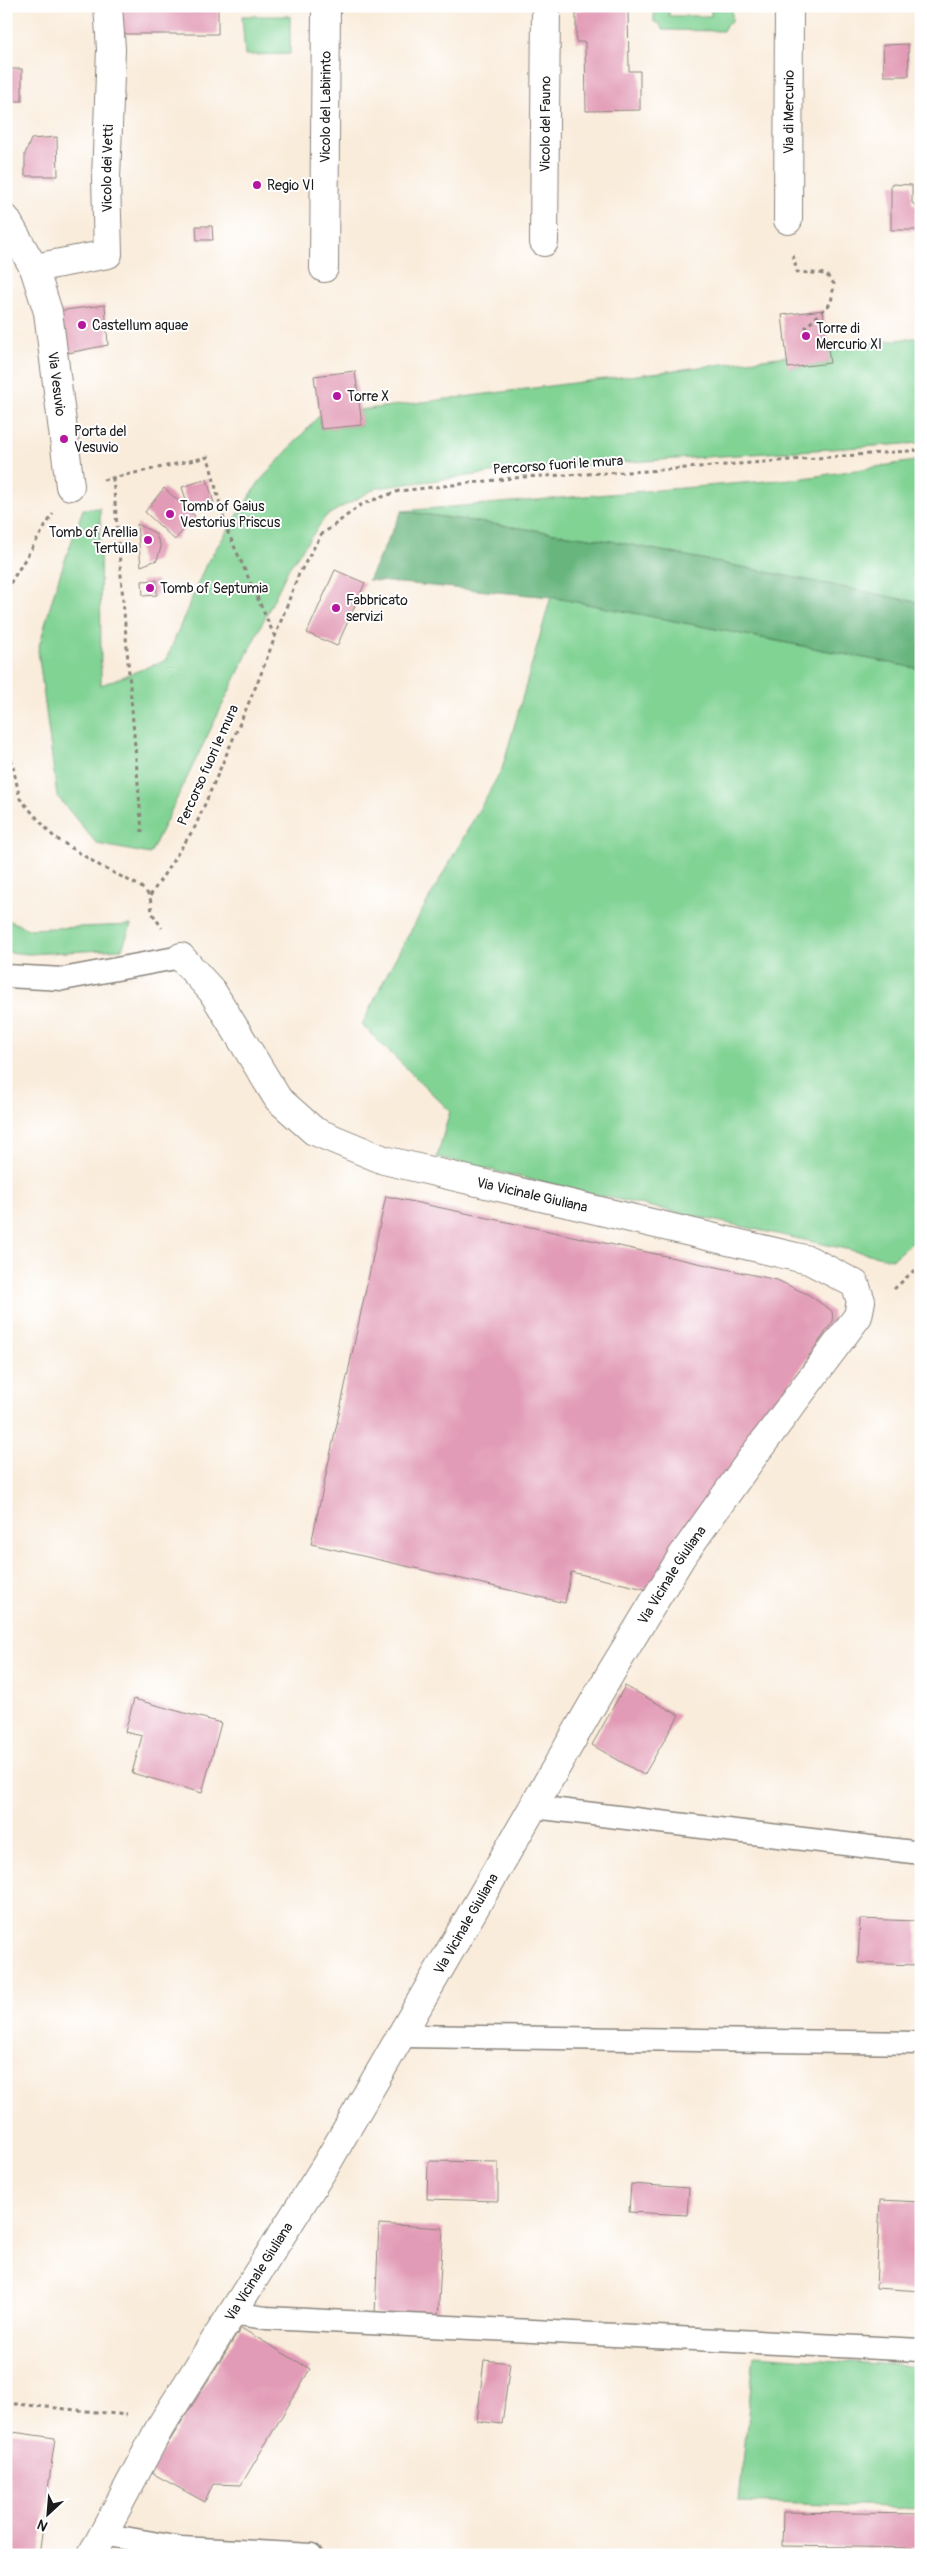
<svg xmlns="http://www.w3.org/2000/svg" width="927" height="2561" viewBox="0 0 927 2561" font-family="Pangolin,sans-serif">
	<rect width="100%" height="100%" fill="#fff"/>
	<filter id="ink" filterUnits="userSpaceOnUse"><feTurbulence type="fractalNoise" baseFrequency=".02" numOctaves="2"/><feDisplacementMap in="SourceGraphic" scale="10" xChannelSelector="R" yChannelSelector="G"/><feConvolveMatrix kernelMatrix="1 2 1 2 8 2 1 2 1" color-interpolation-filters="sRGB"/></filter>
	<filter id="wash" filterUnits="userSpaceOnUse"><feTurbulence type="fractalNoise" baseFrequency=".0096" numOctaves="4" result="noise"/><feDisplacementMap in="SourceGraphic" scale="20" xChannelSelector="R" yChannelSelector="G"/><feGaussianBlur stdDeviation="1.12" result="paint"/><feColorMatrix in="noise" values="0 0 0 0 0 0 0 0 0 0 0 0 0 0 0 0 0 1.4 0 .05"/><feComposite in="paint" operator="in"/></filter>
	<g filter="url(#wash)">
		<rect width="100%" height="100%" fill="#f9ecdb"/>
		<g fill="#81d394" stroke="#4e7858">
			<path d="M654,6H669V16H711V7L732,6V22L726,25L723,31L662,30L660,24L654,22Z"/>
			<path d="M242,16H290V54L245,55Z"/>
			<path d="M921,337V443L522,469L376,488L326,516L289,568L150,854L97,844L57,796L38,650L56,586L83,509L100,508L101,685L166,660L206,564L259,482L319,416L321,429L361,425L360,410L787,356L789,368L829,363L828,348Z"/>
			<path d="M921,460V603L617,542L402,511L804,478Z"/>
			<path d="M551,597L921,669V1235L892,1259L574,1190L437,1157L450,1111L362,1025L391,966L502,769Z"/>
			<path d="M6,919L28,929L131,925L122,949L29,954L6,952Z"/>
			<path d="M754,2355L921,2367V2508L739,2502Z"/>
		</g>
		<path fill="#68b57e" stroke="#42684d" d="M402,511L617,542L921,603V669L551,597L368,580Z"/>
		<g id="blocks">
			<g fill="#e29bb6">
				<path d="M121,6L218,7V34H121Z"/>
				<path d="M583,6H628L629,71H640V110L586,111L585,42H576V10H583Z"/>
				<path d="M908,44L909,76H884L883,45Z"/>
				<rect x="6" y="69" width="16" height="32"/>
				<path d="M57,137L58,176H25V154L31,139Z"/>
				<path d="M891,184L912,185V203L921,208V230H891Z"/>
				<path d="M196,226H212L213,240H197Z"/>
				<path d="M105,305L108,345L63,354L57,311Z"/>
				<path d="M823,310L830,363L788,368L782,315Z"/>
				<path d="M355,371L362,425L321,429L314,376Z"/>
				<path d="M207,479L214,503L189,509L182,487Z"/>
				<path d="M164,488L195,516L175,540L145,512Z"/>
				<path d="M137,524L155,533L161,547L157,560L141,566Z"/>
				<path d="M335,570L365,583L337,646L307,633Z"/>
				<path d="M157,580V595L143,596L142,581Z"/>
				<path d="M386,1196L777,1280L809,1295L832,1311L833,1321L649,1590L571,1572L565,1603L311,1544Z"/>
				<path d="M625,1686L679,1715L644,1775L592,1745Z"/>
				<path d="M134,1699L221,1723L202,1793L132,1773L142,1736L125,1732Z"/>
				<path d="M860,1919L917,1921L916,1965L858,1963Z"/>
				<path d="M428,2161L498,2162V2201L427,2199Z"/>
				<path d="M631,2184L689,2188L687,2215L629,2212Z"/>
				<path d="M880,2200L921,2202V2291L876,2288Z"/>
				<path d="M379,2224L443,2228L438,2318L375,2314Z"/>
				<path d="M241,2328L310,2369L241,2485L213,2484L205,2502L150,2472Z"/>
				<path d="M484,2360L510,2363L502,2424L477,2421Z"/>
				<path d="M6,2431L55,2438L39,2555H6Z"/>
				<path d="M783,2512L921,2514V2548L782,2546Z"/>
			</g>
		</g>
	</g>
	<g filter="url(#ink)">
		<use href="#blocks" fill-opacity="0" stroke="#8a847c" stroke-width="1"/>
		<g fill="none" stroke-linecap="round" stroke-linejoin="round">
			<defs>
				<g id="service">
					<path d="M6,976L63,979L181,957"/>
					<path d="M534,1807L921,1853"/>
					<path d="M402,2036L921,2043"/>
					<path d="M231,2313L266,2318L921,2350"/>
					<path d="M102,2534L181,2548L311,2555"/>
				</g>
				<g id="pedestrian">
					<path id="s1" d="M6,219L34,268L48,312L70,486"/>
					<path id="s2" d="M788,220L789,6"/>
					<path id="s3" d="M544,242L546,6"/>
					<path id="s4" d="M34,268L108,254L106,178L111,49L108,6"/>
					<path id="s5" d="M324,268L326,6"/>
				</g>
				<g id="minor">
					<path id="s6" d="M92,2555L160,2427L326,2165L613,1669L682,1556L757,1451L858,1316L861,1301L855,1284L809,1260L384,1160L314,1131L278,1099L212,991L181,957"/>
				</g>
			</defs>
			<use href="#service" stroke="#8a847c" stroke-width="25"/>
			<use href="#pedestrian" stroke="#8a847c" stroke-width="30"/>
			<use href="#minor" stroke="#8a847c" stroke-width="30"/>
			<g stroke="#8a847c" stroke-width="3" stroke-dasharray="4 4" stroke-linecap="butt">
				<path d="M793,255L797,272L826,274L834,284L831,303L805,328"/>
				<path d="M113,478L142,832"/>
				<path d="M103,480L208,457L226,528L275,637"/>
				<path d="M6,590L53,514"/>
				<path d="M6,735L20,799L54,837L102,867L140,886L150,896L152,913L162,928"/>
				<path d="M150,896L195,827L259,679L298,576L321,535L362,504L399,491L523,477L647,471L921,450"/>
				<path d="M894,1289L921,1264"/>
				<path d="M6,2403L127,2415"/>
			</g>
			<use href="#service" stroke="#fff" stroke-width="22"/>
			<use href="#pedestrian" stroke="#fff" stroke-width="28"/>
			<use href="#minor" stroke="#fff" stroke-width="28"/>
		</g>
	</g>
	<g fill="#b5179e" stroke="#fff" stroke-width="2">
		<circle cx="257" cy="185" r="5"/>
		<circle cx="82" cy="325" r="5"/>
		<circle cx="806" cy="336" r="5"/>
		<circle cx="337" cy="396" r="5"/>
		<circle cx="64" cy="439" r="5"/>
		<circle cx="170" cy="514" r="5"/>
		<circle cx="148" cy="540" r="5"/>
		<circle cx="150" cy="588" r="5"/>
		<circle cx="336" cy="608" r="5"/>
	</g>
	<g text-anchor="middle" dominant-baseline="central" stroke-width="4" stroke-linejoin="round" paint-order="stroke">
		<g font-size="14" fill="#1c1c1c" stroke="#fff">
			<text stroke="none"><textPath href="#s5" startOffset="161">Vicolo del Labirinto</textPath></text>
			<text stroke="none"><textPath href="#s2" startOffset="108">Via di Mercurio</textPath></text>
			<text stroke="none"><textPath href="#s3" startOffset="118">Vicolo del Fauno</textPath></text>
			<text stroke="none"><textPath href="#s4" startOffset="161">Vicolo dei Vetti</textPath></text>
			<text stroke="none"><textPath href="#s1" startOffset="175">Via Vesuvio</textPath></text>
			<text transform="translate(558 465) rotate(-4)">Percorso fuori le mura</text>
			<text transform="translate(208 765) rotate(-66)">Percorso fuori le mura</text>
			<text transform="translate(532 1195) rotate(13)">Via Vicinale Giuliana</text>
			<text stroke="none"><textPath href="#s6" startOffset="1139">Via Vicinale Giuliana</textPath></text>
			<text stroke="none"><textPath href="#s6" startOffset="734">Via Vicinale Giuliana</textPath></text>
			<text stroke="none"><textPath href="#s6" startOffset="329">Via Vicinale Giuliana</textPath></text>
		</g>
		<g font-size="14" fill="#1c1c1c" stroke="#fff" text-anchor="start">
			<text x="267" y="185">Regio VI</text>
			<text x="92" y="325">Castellum aquae</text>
			<text x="816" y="328">Torre di<tspan x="816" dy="16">Mercurio XI</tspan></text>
			<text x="347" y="396">Torre X</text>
			<text x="74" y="431">Porta del<tspan x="74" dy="16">Vesuvio</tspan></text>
			<text x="180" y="506">Tomb of Gaius<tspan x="180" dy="16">Vestorius Priscus</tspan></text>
			<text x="138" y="532" text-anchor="end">Tomb of Arellia<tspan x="138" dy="16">Tertulla</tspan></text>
			<text x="160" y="588">Tomb of Septumia</text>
			<text x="346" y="600">Fabbricato<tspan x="346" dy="16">servizi</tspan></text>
		</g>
	</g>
	<rect width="927" height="2561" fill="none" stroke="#fff" stroke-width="25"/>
	<g transform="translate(48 2514) rotate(206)" stroke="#ffffff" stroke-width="4" paint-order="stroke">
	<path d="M0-4L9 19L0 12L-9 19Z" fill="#1c1c1c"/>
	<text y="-8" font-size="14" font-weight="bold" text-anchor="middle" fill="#1c1c1c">N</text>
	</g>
</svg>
